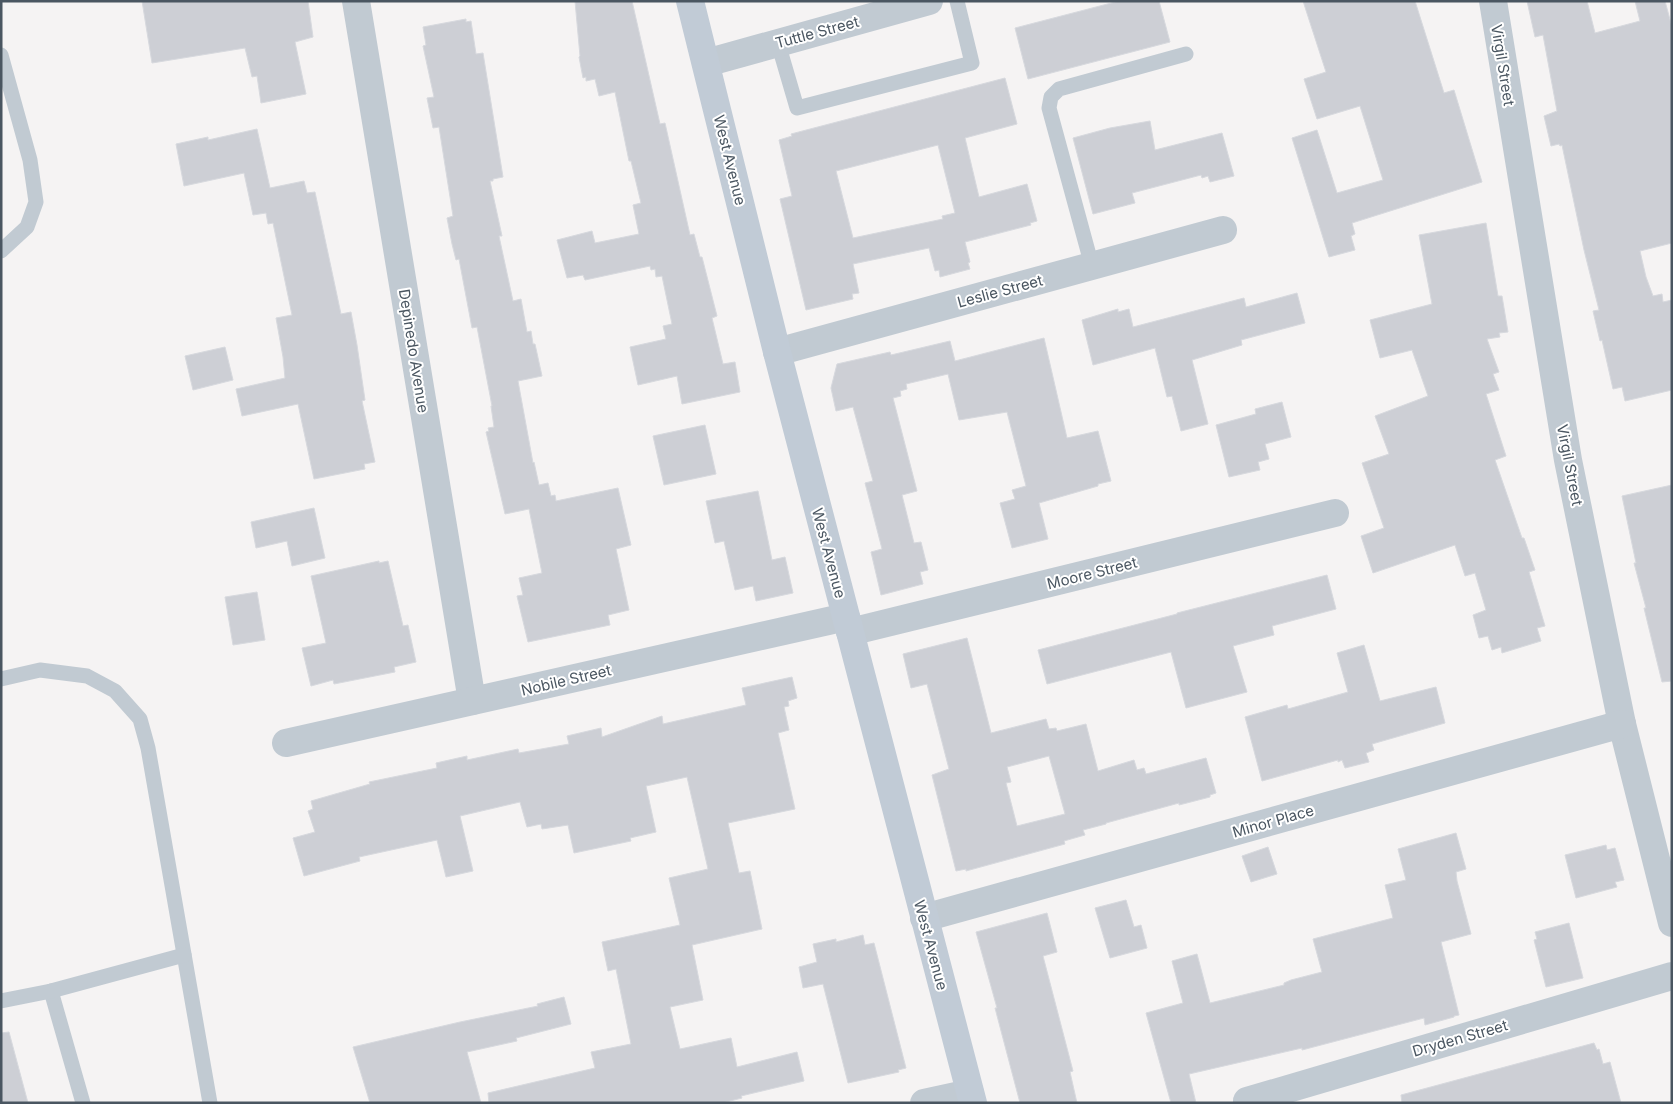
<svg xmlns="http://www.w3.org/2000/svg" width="1673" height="1104" viewBox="0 0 1673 1104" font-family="Inter,sans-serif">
	<rect width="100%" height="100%" fill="#f5f3f3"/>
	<g fill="#cdcfd5" stroke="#d7d9de" fill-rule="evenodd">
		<path d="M142,1H308L313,37L295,42L306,94L261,103L257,76L252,77L245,48L152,63Z"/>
		<path d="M575,1H632L660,124L665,123L690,235L694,234L700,257H702L717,316L712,318L723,364L735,362L740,392L682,404L677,376L638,385L630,347L666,339L663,326L672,324L662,276L656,277L655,269L651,270L650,266L585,280L583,275L567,278L557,240L592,231L595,243L639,234L633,205L641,203L631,161H629L615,92L599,96L595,79L586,81V77L583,78L579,57L580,56Z"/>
		<path d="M1119,1H1159L1170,42L1028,79L1015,28Z"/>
		<path d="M1303,1H1415L1444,93L1454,90L1482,182L1352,223L1355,234L1351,236L1355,250L1329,257L1292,138L1317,130L1337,193L1383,180L1360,106L1317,119L1304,79L1326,72Z"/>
		<path d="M1527,1H1587L1595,33L1640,21L1635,1H1665L1672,27V243L1640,251L1646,277L1653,296L1662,294L1663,302L1672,300V390L1625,401L1622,387L1613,389L1602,340L1600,341L1593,311L1599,310L1584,250L1562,145L1560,146L1559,144L1551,146L1544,116L1557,111L1543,35L1535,37Z"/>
		<path d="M466,19V22L471,21L476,54L483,53L503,177L493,179V181H490L502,236H499L513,301L521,299L527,332L531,331L533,344H535L542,376L518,381L533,463L534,462L539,485L548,483L551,496L555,495L556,501L618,488L631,545L616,549L629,610L608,615L610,625L528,642L517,596L523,595L519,578L542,573L529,509L505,514L486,432L489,431L488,428L494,427L491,406H492L477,327L472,328L459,259L456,260L452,244L447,218L453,216L439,127L433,128L427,98L434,97L423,46L426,45L423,27Z"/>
		<path d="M1005,78L1017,124L965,138L979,197L1027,184L1037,221L1030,223L1031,225L965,242L970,262L968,263L970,269L940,277L939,270L935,271L929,248L853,264L859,293L852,294L853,299L806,310L780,199L792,196L779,140L792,136L791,134ZM938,145L955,213L942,216L943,219L853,238L836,171Z"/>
		<path d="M1150,121L1155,150L1222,133L1234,176L1210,182L1208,176L1202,178L1201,175L1132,193L1135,203L1093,214L1073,138L1110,128Z"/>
		<path d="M257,129L270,188L304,181L307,193L315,192L341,314L351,312L357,345L365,400L362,401L375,462L364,464L365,469L314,479L298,404L242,416L236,389L285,378L283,357L276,318L292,315L273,223L268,224L266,213L253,215L244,173L184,186L176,144L208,137V140Z"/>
		<path d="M1486,223L1498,296H1502L1508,332L1499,333L1500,337L1487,339L1499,372L1493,374L1499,390L1486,394L1506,456L1495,460L1522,538H1524L1535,570L1529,572L1545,626L1537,628L1541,641L1502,653L1501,647L1492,650L1488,636L1479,638L1473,615L1486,610L1475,573L1465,576L1455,545L1373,573L1361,536L1384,528L1362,463L1389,454L1375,416L1428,396L1412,350L1380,358L1370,320L1432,304L1419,235Z"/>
		<path d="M1297,293L1305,323L1241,340L1242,345L1192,360L1208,424L1181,431L1172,396L1167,397L1155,348L1093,365L1082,320L1118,309V312L1129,309L1133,327L1244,298L1246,307Z"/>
		<path d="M1044,338L1067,438L1098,431L1111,481L1098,484V486L1039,503L1048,539L1012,548L1000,503L1015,499L1012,490L1026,486L1007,412L959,420L948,374L906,384L907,389L900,391L901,396L893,398L917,491L902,495L914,543L921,542L928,570L920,572L923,584L881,595L871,552L882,549L865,483L873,481L853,407L836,411L831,388L837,364L890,352L891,355L950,341L955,361Z"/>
		<path d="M225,347L233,380L193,390L185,356Z"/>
		<path d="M1282,402L1291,437L1265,444L1269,459L1258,462L1260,470L1229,477L1216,425L1256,414L1255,409Z"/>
		<path d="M705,425L716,474L664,485L653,436Z"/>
		<path d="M1672,485V681L1662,682L1644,608H1646L1634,563H1636L1622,496Z"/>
		<path d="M758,491L772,560L785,557L793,593L756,601L753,586L735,590L724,541L715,543L706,501Z"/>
		<path d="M314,508L325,558L292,566L287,541L256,548L251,522Z"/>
		<path d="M379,561V563L388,561L403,626L408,625L416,662L394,667L395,672L334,684L333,680L311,686L302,648L326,643L311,576Z"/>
		<path d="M1327,575L1336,609L1272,626L1274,635L1233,646L1247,692L1186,708L1171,652L1047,684L1038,650L1177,614V613Z"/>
		<path d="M257,592L265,640L233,645L225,597Z"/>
		<path d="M967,638L991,733L1046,719L1049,729L1056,728L1057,731L1086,724L1098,771L1134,760L1137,770L1144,768L1146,774L1206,758L1216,793L1210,795V797L1179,805V803L1106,823V824L1083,830L1085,835L1064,841L1065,844L966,871V869L956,871L932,775L949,769L927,684L911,688L903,654ZM1049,756L1065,814L1017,826L1006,783L1011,782L1007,767Z"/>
		<path d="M1364,645L1380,701L1436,687L1445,723L1372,744L1374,750L1366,753L1369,762L1345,768L1342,760L1338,762V760L1262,781L1245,717L1287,705L1288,709L1348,692L1337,653Z"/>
		<path d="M792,677L797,698L788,701L789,706L784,707L789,730L778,733L795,809L728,823L739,873L750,871L762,929L692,945L703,1000L670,1007L680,1049L731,1038L737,1067L797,1052L804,1081L741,1096L742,1098L722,1103H489L488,1093L595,1068L591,1052L631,1044L616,969L608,971L602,942L680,925L669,878L708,869L687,777L646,786L656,832L630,838L631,841L574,853L568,825L542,829L541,824L527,827L520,802L460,816L473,871L446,877L437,840L359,857L360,861L304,876L293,838L315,832L308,811L313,809L311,801L370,784L369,782L437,768L436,763L467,756V760L518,749L519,753L569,744L567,736L601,728L602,737L662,716L663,724L746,705L742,688Z"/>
		<path d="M1456,833L1466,869L1456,872L1457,881L1471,934L1441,942L1459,1015L1454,1016V1017L1425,1025L1424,1018L1302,1050V1048L1189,1074L1196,1103H1171L1146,1013L1183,1003L1172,961L1197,954L1210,1003L1284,985V983L1291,980L1322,972L1313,939L1393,918L1385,885L1406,880L1398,849Z"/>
		<path d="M1606,845L1607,850L1615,848L1624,880L1615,882L1617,887L1576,898L1565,855Z"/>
		<path d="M1268,847L1277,874L1251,882L1242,856Z"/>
		<path d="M1126,900L1134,927L1141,925L1147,948L1110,958L1095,908Z"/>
		<path d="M1047,913L1057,952L1043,956L1073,1071L1070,1072L1077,1103H1020L995,1008H997L976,932Z"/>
		<path d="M1569,923L1583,978L1546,987L1534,940L1537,939L1535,932Z"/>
		<path d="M863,935L865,945L874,943L906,1068L898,1070L899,1072L848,1083L823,984L803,988L799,967L817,962L813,944L836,939V942Z"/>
		<path d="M564,997L571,1024L516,1038L517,1041L467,1052L481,1103H370L353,1047L460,1022L538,1006L537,1004Z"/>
		<path d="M9,1032L28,1103H1V1033Z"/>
		<path d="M1594,1043L1597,1050L1599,1049L1603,1064L1610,1062L1621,1103H1402L1401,1095Z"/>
	</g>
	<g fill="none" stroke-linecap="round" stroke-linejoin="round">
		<g stroke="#c1cad2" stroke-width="15">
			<path d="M778,43L797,108L972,63L957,1"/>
			<path d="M1,55L30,160L36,202L27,227L1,251"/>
			<path d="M1092,266L1049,108L1051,97L1059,89L1186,54"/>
			<path d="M1,679L40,670L87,676L115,691L140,719L148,748L210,1103"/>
			<path d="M51,991L83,1103"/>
			<path d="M1,1001L51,991L184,955"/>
		</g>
		<g stroke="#c1cad2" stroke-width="28">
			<path d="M356,1L472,701"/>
			<path d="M1493,1L1568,460L1622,724L1672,923"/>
			<path d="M706,63L929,1"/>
			<path d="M777,352L1223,230"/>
			<path d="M850,632L1335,513"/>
			<path d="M286,743L846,617"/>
			<path d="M924,918L1622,724"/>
			<path d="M1247,1101L1672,976"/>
			<path d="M924,1103L970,1093"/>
		</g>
		<path stroke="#c1cbd6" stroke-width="28" d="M690,1L777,352L973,1103"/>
	</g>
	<g text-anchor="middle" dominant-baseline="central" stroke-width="4" stroke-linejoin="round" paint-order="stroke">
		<g font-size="15" fill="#4a5661" stroke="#fff">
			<text transform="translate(817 32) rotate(-15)">Tuttle Street</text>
			<text transform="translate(1503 65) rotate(81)">Virgil Street</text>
			<text transform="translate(730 160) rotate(76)">West Avenue</text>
			<text transform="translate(1000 291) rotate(-15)">Leslie Street</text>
			<text transform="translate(414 351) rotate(81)">Depinedo Avenue</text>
			<text transform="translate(1570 465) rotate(79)">Virgil Street</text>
			<text transform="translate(829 553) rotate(75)">West Avenue</text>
			<text transform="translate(1092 573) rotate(-14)">Moore Street</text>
			<text transform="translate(566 680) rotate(-13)">Nobile Street</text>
			<text transform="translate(1273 821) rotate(-16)">Minor Place</text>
			<text transform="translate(931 945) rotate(75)">West Avenue</text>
			<text transform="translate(1460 1038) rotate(-16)">Dryden Street</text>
		</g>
	</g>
	<rect width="1673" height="1104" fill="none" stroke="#4a5661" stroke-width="5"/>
</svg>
